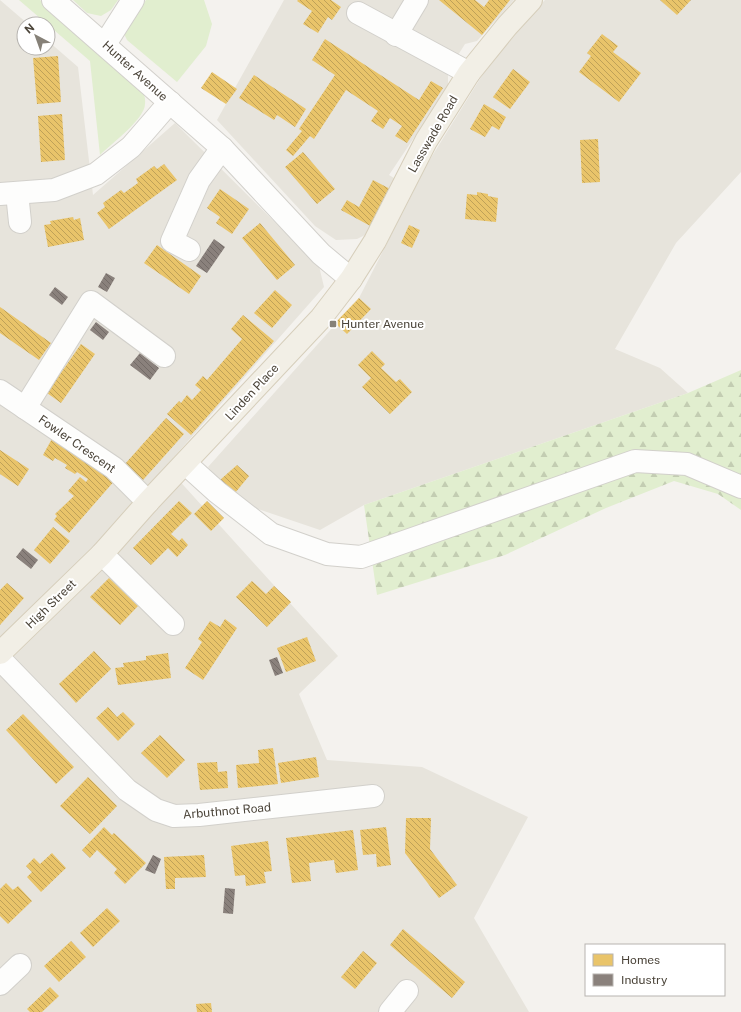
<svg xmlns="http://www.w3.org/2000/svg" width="741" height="1012" viewBox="0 0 741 1012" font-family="'Public Sans',sans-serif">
	<defs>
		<pattern id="forest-firs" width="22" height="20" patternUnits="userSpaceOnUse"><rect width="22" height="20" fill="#e1eecf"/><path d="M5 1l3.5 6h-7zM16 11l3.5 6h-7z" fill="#c3cdb2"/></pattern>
		<pattern id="homes-back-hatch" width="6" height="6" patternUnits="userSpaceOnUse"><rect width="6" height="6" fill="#e9c46a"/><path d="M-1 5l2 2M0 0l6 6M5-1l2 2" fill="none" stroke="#bfa158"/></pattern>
		<pattern id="industry-back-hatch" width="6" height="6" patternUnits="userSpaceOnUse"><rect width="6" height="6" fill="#8a817c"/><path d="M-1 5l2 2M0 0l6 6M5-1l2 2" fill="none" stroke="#736b67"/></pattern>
	</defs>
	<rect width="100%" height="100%" fill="#f4f2ee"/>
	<g fill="#e7e4dc">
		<path d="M0,0L28,24H24V48H48V41L78,67L93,195L175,123L319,266L324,287L166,466L338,656L299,694L327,760L422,767L528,817L474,918L529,1012H0Z"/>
		<path d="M284,0H514L477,41L465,44L448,71V87L389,175L399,181L369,233L357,239L336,240L315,226L217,120Z"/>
		<path d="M545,0H741V172L676,243L615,349L660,368L688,393L364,505L320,530L255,508L222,485L208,467L359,298L429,161L501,45Z"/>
	</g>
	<g fill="#e1eecf">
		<path d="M19,0H40L140,86C143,92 146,97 145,104C145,119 111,144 100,155L90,61Z"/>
		<path d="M73,0H118L111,10L101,16L87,13Z"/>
		<path d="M146,0H204L212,24L206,46L177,82L127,40L124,34L126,29Z"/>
	</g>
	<path fill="url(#forest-firs)" d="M741,370V510L718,494L674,481L606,508L505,555L377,595L364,505L688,393Z"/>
	<g fill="url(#homes-back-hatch)">
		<path d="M298,0H331L341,7L332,20L328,17L318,33L303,24L312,11L297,1Z"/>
		<path d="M439,0H475L484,7L489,0H510L482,35Z"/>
		<path d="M660,0H691L677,15Z"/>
		<path d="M602,34L618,46L613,52L641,73L619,102L579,72L591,56L587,53Z"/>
		<path d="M325,39L419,100L431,81L443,88L407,143L395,136L402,126L390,118L383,129L371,121L378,111L346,90L314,139L310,136L293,156L286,150L302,131L299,129L335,75L312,60Z"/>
		<path d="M58,56L61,102L37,104L33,58Z"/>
		<path d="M513,69L530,82L510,109L493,97Z"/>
		<path d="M212,72L237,89L226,104L201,88Z"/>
		<path d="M254,75L306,109L295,127L277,115L274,120L239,98Z"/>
		<path d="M484,104L506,117L499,130L492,126L485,137L470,129Z"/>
		<path d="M62,114L65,160L41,162L38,116Z"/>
		<path d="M598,139L600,182L582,183L580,140Z"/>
		<path d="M303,152L335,189L317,204L285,167Z"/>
		<path d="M164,164L177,180L109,229L97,213L105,207L103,203L121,190L124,193L138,183L136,179L154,166L157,169Z"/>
		<path d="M373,180L394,191L374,228L341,210L347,200L359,207Z"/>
		<path d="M220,189L249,209L232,234L216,223L220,217L207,208Z"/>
		<path d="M477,192L488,194V196L498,198L496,222L465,219L467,194L477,195Z"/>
		<path d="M73,217L74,220L80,218L84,240L48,247L44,225L51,224L50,221Z"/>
		<path d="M260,223L295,265L277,280L242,238Z"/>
		<path d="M409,225L420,230L412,248L401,243Z"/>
		<path d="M157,245L201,276L189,294L144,263Z"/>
		<path d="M275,290L292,305L272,328L254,313Z"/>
		<path d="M359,298L371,309L347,334L335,323Z"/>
		<path d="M0,307L51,343L39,360L0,333Z"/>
		<path d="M243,315L274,341L191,435L167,414L179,401L181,403L187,395L192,400L201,390L195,385L203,376L207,380L242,339L231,329Z"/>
		<path d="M81,344L95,354L61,403L47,393Z"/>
		<path d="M372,351L385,364L381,368L396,382L400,379L412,392L390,414L362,387L371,378L358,365Z"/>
		<path d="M166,418L184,434L143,480L125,464Z"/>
		<path d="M54,435L116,479L69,533L54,520L57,516L55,514L74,496L68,491L80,477L86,482L88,479L77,472L75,474L65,468L67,465L55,458L53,461L43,455Z"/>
		<path d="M0,450L29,469L18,486L0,474Z"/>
		<path d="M237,465L249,476L235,493L220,480Z"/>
		<path d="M179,501L192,513L171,534L179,541L182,538L188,545L177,557L168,548L151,565L133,548Z"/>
		<path d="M207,501L224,518L211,531L194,514Z"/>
		<path d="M53,527L70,541L50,564L34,550Z"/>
		<path d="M109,578L138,606L120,625L90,597Z"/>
		<path d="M252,581L266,594L274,586L291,602L267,627L236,597Z"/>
		<path d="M7,583L24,598L0,625V590Z"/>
		<path d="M225,619L237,628L203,680L185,668L202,642L198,639L210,621L220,627Z"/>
		<path d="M307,637L316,661L286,672L277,648Z"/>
		<path d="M94,651L111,669L76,703L59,684Z"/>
		<path d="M168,653L171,678L118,685L115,668L124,667L123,663L146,660V656Z"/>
		<path d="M108,707L117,717L123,712L135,724L118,741L96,718Z"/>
		<path d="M23,714L74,767L56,784L6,730Z"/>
		<path d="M160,735L185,760L167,778L141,753Z"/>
		<path d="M273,748L278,784L238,788L236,765L259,763L258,750Z"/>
		<path d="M316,757L319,777L281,783L278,763Z"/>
		<path d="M217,762L218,772L227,771L228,788L200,790L197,763Z"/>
		<path d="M88,777L117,806L90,834L60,806Z"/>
		<path d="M406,818H431L430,849L457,885L439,898L405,853Z"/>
		<path d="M104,827L112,835L114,833L146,863L125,884L114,873L117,869L97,850L90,858L82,850Z"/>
		<path d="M386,827L391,865L377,867L376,854L363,855L360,830Z"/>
		<path d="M353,830L358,870L336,873L334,860L309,863L311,881L292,883L286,838Z"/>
		<path d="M268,841L272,871L264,872L266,883L246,886L245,875L235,876L231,846Z"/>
		<path d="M52,853L66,868L41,892L27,877L32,872L26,866L34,858L40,864Z"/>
		<path d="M204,855L206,877L175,878V889H166L164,857Z"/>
		<path d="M6,883L13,890L18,886L32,901L8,924L0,916V889Z"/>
		<path d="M107,908L120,921L93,947L80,933Z"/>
		<path d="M403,929L465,982L452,998L390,945Z"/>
		<path d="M71,941L86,957L59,982L44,966Z"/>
		<path d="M363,951L377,963L355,989L341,977Z"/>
		<path d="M50,987L59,996L42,1012H30L27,1009Z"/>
		<path d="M211,1003L212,1012H197L196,1004Z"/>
	</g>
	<g fill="url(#industry-back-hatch)">
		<path d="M214,239L225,247L207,273L196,266Z"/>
		<path d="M106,273L115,278L107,292L98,287Z"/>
		<path d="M55,287L68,297L62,305L49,295Z"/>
		<path d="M96,322L109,332L103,340L90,330Z"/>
		<path d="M140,353L159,368L150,380L130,365Z"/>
		<path d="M23,548L38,560L31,569L16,557Z"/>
		<path d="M277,657L283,673L275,676L269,660Z"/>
		<path d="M153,855L161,859L155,874L145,870Z"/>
		<path d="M225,888L235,889L233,914L223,913Z"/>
	</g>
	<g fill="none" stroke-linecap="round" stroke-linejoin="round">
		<defs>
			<g id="minor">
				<path d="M53,0L222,148L321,254L351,279"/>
				<path d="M358,13L469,73"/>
				<path d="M396,35L417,0"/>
				<path d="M105,44L133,0"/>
				<path d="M17,193L20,222"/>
				<path d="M0,194L54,190L96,174L131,147L170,102"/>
				<path d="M189,250L172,241L199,180L222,148"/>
				<path d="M0,391L114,468L148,502"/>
				<path d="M25,408L91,302L164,356"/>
				<path d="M186,464L217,492L271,534L327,554L361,557L635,461L687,464L741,487"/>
				<path d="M102,554L173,624"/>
				<path d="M0,659L127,790L156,810L174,816L199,815L373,796"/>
				<path d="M0,984L20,965"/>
				<path d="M390,1012L407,991"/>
			</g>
			<path id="major" d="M0,653L102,554L148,502L321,318L351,279L375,241L426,141L469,73L507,26L531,0"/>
		</defs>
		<use href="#minor" stroke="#d2d0cb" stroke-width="24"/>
		<use href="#major" stroke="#d6cebb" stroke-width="24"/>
		<use href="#minor" stroke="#fdfdfc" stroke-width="22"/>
		<use href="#major" stroke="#f2efe6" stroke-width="22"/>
	</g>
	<rect fill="#868178" stroke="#fff" stroke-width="1.5" x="329" y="320" width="8" height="8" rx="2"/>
	<g text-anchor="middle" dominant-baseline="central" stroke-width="4" stroke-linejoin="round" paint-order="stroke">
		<g font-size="12" fill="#4b4439" stroke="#fff">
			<text transform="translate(135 71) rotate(42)">Hunter Avenue</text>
			<text transform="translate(433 134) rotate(-60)">Lasswade Road</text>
			<text transform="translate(252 392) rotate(-47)">Linden Place</text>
			<text transform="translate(77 444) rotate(35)">Fowler Crescent</text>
			<text transform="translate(51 604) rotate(-44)">High Street</text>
			<text transform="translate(227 811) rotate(-5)">Arbuthnot Road</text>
		</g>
		<g font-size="12" fill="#4b4439" stroke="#fff" text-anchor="start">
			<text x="341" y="324">Hunter Avenue</text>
		</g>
	</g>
	<rect x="585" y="944" width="140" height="52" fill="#ffffff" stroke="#b7b4b0"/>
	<rect x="593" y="954" width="20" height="12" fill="#e9c46a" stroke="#b7b4b0"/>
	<text x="621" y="964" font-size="12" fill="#4b4439">Homes</text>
	<rect x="593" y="974" width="20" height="12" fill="#8a817c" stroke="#b7b4b0"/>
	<text x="621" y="984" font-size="12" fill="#4b4439">Industry</text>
	<g transform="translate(36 36) rotate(319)"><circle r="19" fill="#ffffff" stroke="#b7b4b0"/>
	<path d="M0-3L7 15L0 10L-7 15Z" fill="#868178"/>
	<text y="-6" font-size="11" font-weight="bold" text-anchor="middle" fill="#4b4439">N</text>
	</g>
</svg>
